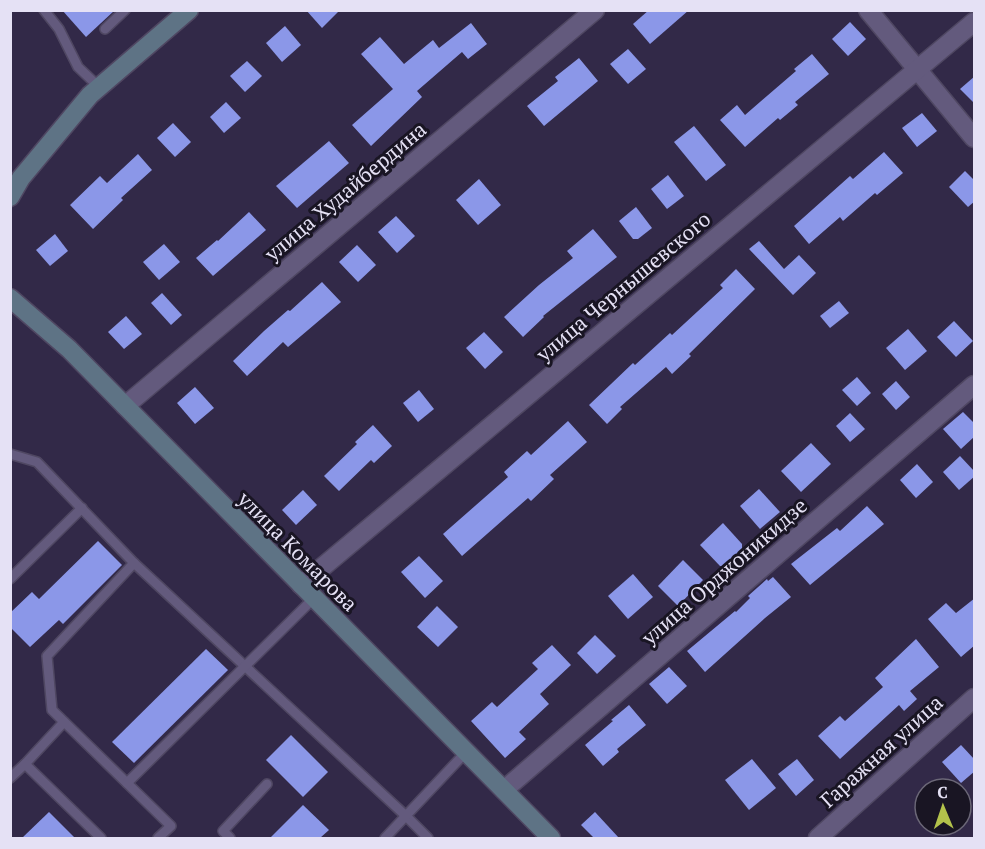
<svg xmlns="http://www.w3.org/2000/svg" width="985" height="849" viewBox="0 0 985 849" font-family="'PT Serif',serif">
	<rect width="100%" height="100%" fill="#322948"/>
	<g fill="#8b97e8">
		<path d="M62,10H115L86,37Z"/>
		<path d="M306,10H340L322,28Z"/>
		<path d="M649,10H689L650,44L633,24Z"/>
		<path d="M850,22L866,39L848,56L832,39Z"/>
		<path d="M471,23L487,44L468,59L462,52L417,91L422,97L371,146L352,125L393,89L361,54L380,37L404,64L433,40L439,48Z"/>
		<path d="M285,26L301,45L282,62L266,43Z"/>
		<path d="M628,49L646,69L628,84L610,64Z"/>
		<path d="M812,54L829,74L795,102L798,105L780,120L778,118L745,147L720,120L737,105L745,115L796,71L794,69Z"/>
		<path d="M579,58L598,81L544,126L527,106L558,81L555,77Z"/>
		<path d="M247,61L262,76L245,92L230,76Z"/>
		<path d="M975,76V104L960,89Z"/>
		<path d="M226,102L241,118L224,133L210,117Z"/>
		<path d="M922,113L937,131L917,147L902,128Z"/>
		<path d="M173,123L191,142L175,157L157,138Z"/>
		<path d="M694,126L726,165L706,181L674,142Z"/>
		<path d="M329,141L349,163L297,208L276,186Z"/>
		<path d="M884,152L903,173L877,195L875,193L843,221L840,217L809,244L794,226L850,176L853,179Z"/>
		<path d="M138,154L152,170L121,198L123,200L93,229L70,205L100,176L107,183Z"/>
		<path d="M965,171L975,181V201L968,207L949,187Z"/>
		<path d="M668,175L684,196L667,209L651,189Z"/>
		<path d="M479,179L501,205L478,225L456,200Z"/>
		<path d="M636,207L652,228L638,239H633L619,221Z"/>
		<path d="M249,212L266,230L213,276L196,258L217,240L218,241Z"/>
		<path d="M396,216L415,236L397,253L378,232Z"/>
		<path d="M593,229L617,257L543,316L544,317L523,337L504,317L539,285L573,258L567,251Z"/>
		<path d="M55,234L68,251L50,266L36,250Z"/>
		<path d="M759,241L784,269L799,255L816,273L793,295L749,249Z"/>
		<path d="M164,244L180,262L159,280L143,262Z"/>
		<path d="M357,245L376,265L358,282L339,262Z"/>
		<path d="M736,269L755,289L689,354L691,356L672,374L666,367L620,407L622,409L607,424L589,405L633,363L635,365L670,333L672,335L723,288L720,285Z"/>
		<path d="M322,282L341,302L288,347L283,342L247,376L233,361L264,331L288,310L290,311Z"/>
		<path d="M162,293L182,315L171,325L151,303Z"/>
		<path d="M839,301L849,313L830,328L820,316Z"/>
		<path d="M126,316L142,334L124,349L108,332Z"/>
		<path d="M954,321L973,341L956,357L937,337Z"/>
		<path d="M908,329L927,351L905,370L886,348Z"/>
		<path d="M484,332L503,352L485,369L466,348Z"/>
		<path d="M857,377L871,393L857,406L842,390Z"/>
		<path d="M896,381L910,397L896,410L882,394Z"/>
		<path d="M195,387L214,408L195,424L177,403Z"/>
		<path d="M419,390L434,409L418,422L403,403Z"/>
		<path d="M963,412L975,424V436L961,449L943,429Z"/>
		<path d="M850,413L865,429L850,442L836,426Z"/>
		<path d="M568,421L587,442L550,475L554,479L531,501L528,498L462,556L443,534L508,477L504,472L527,451L531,455Z"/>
		<path d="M373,425L392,446L374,463L371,460L339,491L324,476L357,444L355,442Z"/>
		<path d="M811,443L831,464L801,492L781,471Z"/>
		<path d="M960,456L975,472V476L959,490L943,472Z"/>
		<path d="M917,464L933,482L916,498L900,480Z"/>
		<path d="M759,489L780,512L760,529L740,506Z"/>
		<path d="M303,490L317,505L296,525L282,510Z"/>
		<path d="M867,506L884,524L810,585L791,564L837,528L840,531Z"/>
		<path d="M723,523L742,544V549L725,566H720L700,545Z"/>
		<path d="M98,541L122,565L63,624L59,620L30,647L10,627V613L32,592L39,599Z"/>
		<path d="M419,556L443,581L425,598L401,572Z"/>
		<path d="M683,560L703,580L678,606L658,586Z"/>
		<path d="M633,574L653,597L628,619L608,596Z"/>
		<path d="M773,577L791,597L765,618L705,672L687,651L735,611L736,612L750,598L748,596L767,579L768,581Z"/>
		<path d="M975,598V645L961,657L928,619L946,603L956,613Z"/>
		<path d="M437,606L458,627L438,647L417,627Z"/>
		<path d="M595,635L616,656L597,674L577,653Z"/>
		<path d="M916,639L939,667L910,691L917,699L904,711L899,705L840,759L818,736L840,716L845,721L883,687L875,678Z"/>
		<path d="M552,645L571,665L540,694L549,704L519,732L526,739L505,758L471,721L492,702L497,707L538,669L532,663Z"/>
		<path d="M206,649L228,670L134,763L112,742Z"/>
		<path d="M669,667L687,686L667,704L649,684Z"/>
		<path d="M629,705L646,725L617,749L619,752L603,766L585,745L613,721L611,720Z"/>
		<path d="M291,735L328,772L303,797L266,760Z"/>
		<path d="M961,745L975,760V771L961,783L942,762Z"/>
		<path d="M752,759L776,788L749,810L725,780Z"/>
		<path d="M797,759L814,780L796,796L778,774Z"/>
		<path d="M303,805L329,830L320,838H270Z"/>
		<path d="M49,812L75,838H22Z"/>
		<path d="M595,812L619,838H594L581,825Z"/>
	</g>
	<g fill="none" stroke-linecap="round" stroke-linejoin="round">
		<defs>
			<g id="lane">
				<path d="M44,10L59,29L78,67L99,87"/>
				<path d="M105,29L125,10"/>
				<path d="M10,454L37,462L134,563L406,816L428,838"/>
				<path d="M134,563L47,656L52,710L171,826L158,838"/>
				<path d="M10,579L82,508"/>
				<path d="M25,764L64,722"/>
				<path d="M10,778L25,764L101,838"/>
				<path d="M127,783L314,598"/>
				<path d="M230,838L223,831L267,784"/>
				<path d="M385,838L466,752"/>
			</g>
			<g id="street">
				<path d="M868,10L974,138"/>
				<path d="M125,406L595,10"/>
				<path d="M301,585L974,22"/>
				<path d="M504,790L974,385"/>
				<path d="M818,838L974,698"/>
			</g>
			<g id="secondary">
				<path d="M10,197L21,178L90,95L189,10"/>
				<path d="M10,298L69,349L551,838"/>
			</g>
		</defs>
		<use href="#lane" stroke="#4f4762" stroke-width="12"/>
		<use href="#street" stroke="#4f4762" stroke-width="21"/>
		<use href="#secondary" stroke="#4f4762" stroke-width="21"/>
		<use href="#lane" stroke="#635a7d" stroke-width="9"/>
		<use href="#street" stroke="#635a7d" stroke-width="18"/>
		<use href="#secondary" stroke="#5e7385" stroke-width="18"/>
	</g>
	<g text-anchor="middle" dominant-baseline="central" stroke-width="6" stroke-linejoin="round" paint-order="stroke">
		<g font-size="21" fill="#e5e1f5" stroke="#191523">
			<text transform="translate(345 191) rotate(-40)">улица Худайбердина</text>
			<text transform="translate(623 286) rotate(-40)">улица Чернышевского</text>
			<text transform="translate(298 551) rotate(45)">улица Комарова</text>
			<text transform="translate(724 571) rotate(-41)">улица Орджоникидзе</text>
			<text transform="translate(881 751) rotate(-42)">Гаражная улица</text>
		</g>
	</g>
	<rect width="985" height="849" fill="none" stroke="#e5e1f5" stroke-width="24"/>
	<g transform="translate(943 807) rotate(358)"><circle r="28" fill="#191523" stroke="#6b6777" stroke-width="1.5"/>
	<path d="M0-4.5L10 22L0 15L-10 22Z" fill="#b3c24b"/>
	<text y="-9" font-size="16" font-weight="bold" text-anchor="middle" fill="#e5e1f5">С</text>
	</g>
</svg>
